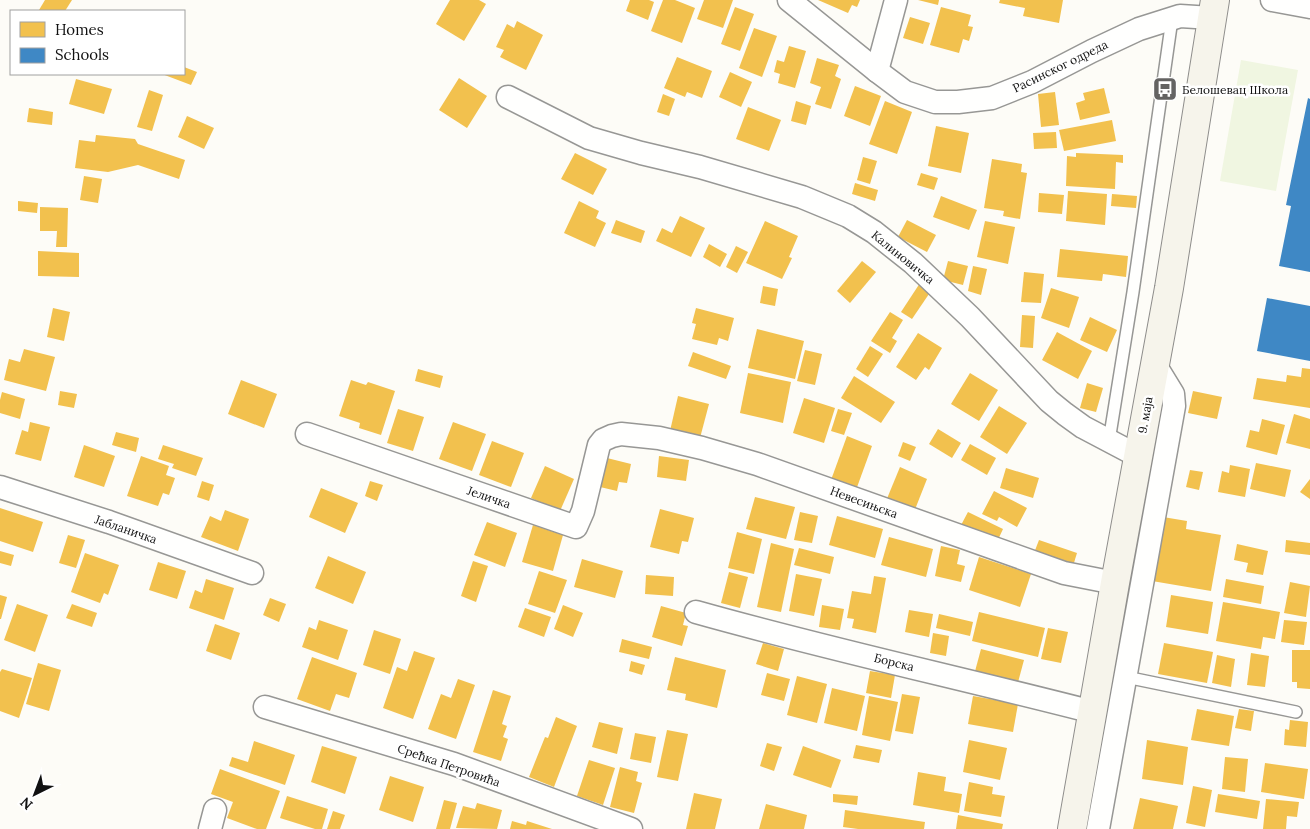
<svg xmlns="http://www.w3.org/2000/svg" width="1310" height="829" viewBox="0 0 1310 829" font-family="Lora,serif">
	<rect width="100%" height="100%" fill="#fdfcf7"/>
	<path fill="#f0f6e1" d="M1241,60L1298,70L1276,191L1220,181Z"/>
	<g fill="#f2c14e">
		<path d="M45,0H72L65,11H41L39,10Z"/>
		<path d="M450,0H479L486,4L464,41L436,24Z"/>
		<path d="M630,0H649L654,2L648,20L626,11Z"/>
		<path d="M663,0H675L695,8L682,43L651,31Z"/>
		<path d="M704,0H733L723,28L697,19Z"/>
		<path d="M818,0H860L857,7L852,5L848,13Z"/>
		<path d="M918,0H939L938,5Z"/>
		<path d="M1000,0H1063L1059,23L1023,16L1025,8L999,3Z"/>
		<path d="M735,7L754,14L740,51L721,44Z"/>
		<path d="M941,7L971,15L968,26L973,27L969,41L963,39L959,53L930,45Z"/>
		<path d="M910,17L930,23L923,44L903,38Z"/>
		<path d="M517,21L543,35L526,70L500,57L504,50L496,47L507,24L514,28Z"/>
		<path d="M754,28L777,36L762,77L739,68Z"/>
		<path d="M789,46L806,51L795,88L778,83L780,74L774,72L777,60L784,62Z"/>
		<path d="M677,57L712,71L702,98L687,92L685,97L664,88Z"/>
		<path d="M817,58L839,65L835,76L841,79L831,109L815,104L821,87L810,83Z"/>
		<path d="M184,67L197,72L191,85L162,74H184Z"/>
		<path d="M730,72L752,82L741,107L719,97Z"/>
		<path d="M459,78L487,96L467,128L439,110Z"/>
		<path d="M76,79L112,89L104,114L69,104Z"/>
		<path d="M855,86L881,96L870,126L844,116Z"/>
		<path d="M1104,88L1110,113L1080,120L1076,103L1085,100L1083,93Z"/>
		<path d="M149,90L163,95L152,131L137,127Z"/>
		<path d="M1055,92L1059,125L1041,127L1038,94Z"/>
		<path d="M663,94L675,99L669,116L657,112Z"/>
		<path d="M796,101L811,106L806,125L791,121Z"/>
		<path d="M885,101L912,112L897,154L869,144Z"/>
		<path d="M748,107L781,120L769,151L736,139Z"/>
		<path d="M29,108L53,112L52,125L27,122Z"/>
		<path d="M187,116L214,128L204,149L178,137Z"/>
		<path d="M1112,120L1116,141L1064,151L1059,130Z"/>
		<path d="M936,126L969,133L961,173L928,166Z"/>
		<path d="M1056,132L1057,148L1034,149L1033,133Z"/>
		<path d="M96,135L135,139L138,144L185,160L179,179L138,165L108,172L75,168L79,140L95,142Z"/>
		<path d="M575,153L607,169L593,195L561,179Z"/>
		<path d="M1076,153L1123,155V163L1116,162L1115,189L1066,186L1067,156L1076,157Z"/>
		<path d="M863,157L877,161L870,184L857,180Z"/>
		<path d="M992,159L1022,164L1021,172L1027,173L1020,219L1003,216L1004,211L984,208Z"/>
		<path d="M921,173L938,178L934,190L917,185Z"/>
		<path d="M84,176L102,179L98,203L80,200Z"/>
		<path d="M855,183L878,190L875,201L852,194Z"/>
		<path d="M1068,191L1107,194L1105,225L1066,221Z"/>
		<path d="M1039,193L1064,195L1062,214L1038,212Z"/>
		<path d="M1112,194L1137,196L1136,208L1111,206Z"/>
		<path d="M941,196L977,210L969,230L933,217Z"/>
		<path d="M18,201L38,203L37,213L18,211Z"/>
		<path d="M579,201L599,211L596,218L606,223L595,247L564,233Z"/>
		<path d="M40,207L68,208L67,247H56L57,231H40Z"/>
		<path d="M680,216L705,228L691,257L656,241L662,228L672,233Z"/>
		<path d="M616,220L645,231L641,243L611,233Z"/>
		<path d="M907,220L936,235L927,252L898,237Z"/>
		<path d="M765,221L798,236L789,257L792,258L782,279L746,263Z"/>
		<path d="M985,221L1015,227L1008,264L977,257Z"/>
		<path d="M709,244L727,254L720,267L703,257Z"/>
		<path d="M736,246L748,252L737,273L726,267Z"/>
		<path d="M1060,249L1128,256L1126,277L1103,274L1102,281L1057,277Z"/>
		<path d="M38,251L79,253V277L38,276Z"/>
		<path d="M862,261L876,272L850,303L837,291Z"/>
		<path d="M948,261L968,266L963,285L943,280Z"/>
		<path d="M973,266L987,269L981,295L968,291Z"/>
		<path d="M1024,272L1044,274L1041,303L1021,302Z"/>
		<path d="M920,283L931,291L912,319L901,312Z"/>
		<path d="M763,286L778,289L775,306L760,303Z"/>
		<path d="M1051,288L1079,297L1069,328L1041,318Z"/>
		<path d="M53,308L70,312L64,341L47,337Z"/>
		<path d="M696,308L734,318L728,341L719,338L717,345L692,339L696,324L692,323Z"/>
		<path d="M890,312L903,320L892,338L897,341L890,353L871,341Z"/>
		<path d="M1022,315L1035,316L1033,348L1020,347Z"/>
		<path d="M1090,317L1117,330L1107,352L1080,340Z"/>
		<path d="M757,329L804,341L795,379L748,368Z"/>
		<path d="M1057,332L1092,351L1078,379L1042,360Z"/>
		<path d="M918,333L942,348L929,370L925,367L916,380L896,367Z"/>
		<path d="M870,346L883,354L868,377L856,369Z"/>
		<path d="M24,349L55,357L46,391L4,380L9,359L20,362Z"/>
		<path d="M805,350L822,354L815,385L797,381Z"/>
		<path d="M693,352L731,366L726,379L688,366Z"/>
		<path d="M1302,368L1310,369V408L1253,399L1257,378L1286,382L1287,375L1301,377Z"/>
		<path d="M418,369L443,376L440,388L415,381Z"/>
		<path d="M748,373L791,382L783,423L740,413Z"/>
		<path d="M970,373L998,390L979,421L951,404Z"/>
		<path d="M854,376L895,402L881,423L841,398Z"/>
		<path d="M241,380L277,394L264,428L228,414Z"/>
		<path d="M351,380L366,385L368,382L395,391L381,435L359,428L360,423L339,416Z"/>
		<path d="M1087,383L1103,388L1096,412L1080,408Z"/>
		<path d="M60,391L77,394L74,408L58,405Z"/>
		<path d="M1193,391L1222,397L1217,419L1188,413Z"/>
		<path d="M2,392L25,399L20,419L0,413V400Z"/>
		<path d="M678,396L709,404L700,438L670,431Z"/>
		<path d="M804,398L835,408L824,443L793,433Z"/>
		<path d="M999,406L1027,423L1007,454L980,437Z"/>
		<path d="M398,409L424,417L413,451L387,443Z"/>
		<path d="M838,409L852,413L844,435L831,431Z"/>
		<path d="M1294,414L1310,419V449L1286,443Z"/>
		<path d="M1262,419L1285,425L1277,455L1246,447L1250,430L1259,432Z"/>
		<path d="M30,422L50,427L41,461L15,454L22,430L28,432Z"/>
		<path d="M453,422L486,434L472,471L439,459Z"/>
		<path d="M938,429L961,443L952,458L929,444Z"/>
		<path d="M116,432L139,438L136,452L112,445Z"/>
		<path d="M847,436L872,446L856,490L831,480Z"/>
		<path d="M492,441L524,453L511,487L479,475Z"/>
		<path d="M903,442L916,447L910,461L898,456Z"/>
		<path d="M970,444L996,458L987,475L961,460Z"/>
		<path d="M84,445L115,456L104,487L74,477Z"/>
		<path d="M163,445L203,458L196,476L172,468L174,464L158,459Z"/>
		<path d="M141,456L169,466L166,475L175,478L169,495L163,493L158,506L127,496Z"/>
		<path d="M659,456L689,460L686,481L657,477Z"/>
		<path d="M607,458L631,464L627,483L619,482L617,491L600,487Z"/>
		<path d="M1256,463L1291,470L1285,497L1250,489Z"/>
		<path d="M1230,465L1250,469L1245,497L1218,492L1222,471L1229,473Z"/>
		<path d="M545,466L574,479L560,511L531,498Z"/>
		<path d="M900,467L927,479L914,512L886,501Z"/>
		<path d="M1006,468L1039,478L1033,498L1000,488Z"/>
		<path d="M1190,470L1203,472L1199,490L1186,487Z"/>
		<path d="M1310,479V499L1300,492Z"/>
		<path d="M202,481L214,485L209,501L197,497Z"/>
		<path d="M370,481L383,485L377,501L365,496Z"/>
		<path d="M321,488L358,503L345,533L309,517Z"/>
		<path d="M994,491L1027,508L1017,527L999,517L997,521L982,514Z"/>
		<path d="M755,497L795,507L786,539L746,529Z"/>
		<path d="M0,508L43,522L33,552L0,541Z"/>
		<path d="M660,509L694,518L688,542L682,541L679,554L650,547Z"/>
		<path d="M225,510L249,519L238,551L201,537L210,516L221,521Z"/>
		<path d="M800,512L818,516L812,543L794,540Z"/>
		<path d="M968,512L1003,529L996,544L960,527Z"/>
		<path d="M837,516L883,529L875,558L829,545Z"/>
		<path d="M1163,517L1187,521L1186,529L1221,535L1211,591L1152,581Z"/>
		<path d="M487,522L517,533L505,567L474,555Z"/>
		<path d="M533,525L563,535L553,571L522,562Z"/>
		<path d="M737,532L762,539L754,574L728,568Z"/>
		<path d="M68,535L85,540L76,568L59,563Z"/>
		<path d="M889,537L933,549L926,577L881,565Z"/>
		<path d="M1039,540L1077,553L1073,566L1034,553Z"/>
		<path d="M1286,540L1310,543V555L1285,552Z"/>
		<path d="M771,543L794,549L781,612L757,607Z"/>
		<path d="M1237,544L1268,551L1263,575L1246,572L1248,563L1234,560Z"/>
		<path d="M941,546L960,550L957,564L965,566L961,582L935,576Z"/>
		<path d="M799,548L834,557L830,574L794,565Z"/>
		<path d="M0,551L14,555L11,566L0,563Z"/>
		<path d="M85,553L119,565L108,595L104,593L100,603L71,592Z"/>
		<path d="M328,556L366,572L353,604L315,588Z"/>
		<path d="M979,557L1031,574L1020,607L969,590Z"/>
		<path d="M582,559L623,571L615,598L574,587Z"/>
		<path d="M473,561L488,566L476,602L461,596Z"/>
		<path d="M158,562L186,571L177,599L149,590Z"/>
		<path d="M539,571L567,580L555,613L528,604Z"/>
		<path d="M729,572L748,577L740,608L721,603Z"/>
		<path d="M796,574L822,579L814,616L789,611Z"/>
		<path d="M646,575L674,577L673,596L645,594Z"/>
		<path d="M874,576L886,578L876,633L852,628L854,619L847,618L852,591L871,594Z"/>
		<path d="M206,579L234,588L224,620L189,608L195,590L202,593Z"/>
		<path d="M1226,579L1264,586L1261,604L1223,597Z"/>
		<path d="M1290,582L1310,586L1306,617L1284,613Z"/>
		<path d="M0,595L7,597L1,619H0Z"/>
		<path d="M1171,595L1213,602L1208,634L1166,627Z"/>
		<path d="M270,598L286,604L279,622L263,615Z"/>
		<path d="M1223,602L1280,612L1275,639L1263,637L1261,649L1216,641Z"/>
		<path d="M17,604L48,615L35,652L4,640Z"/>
		<path d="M72,604L97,613L92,627L66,618Z"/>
		<path d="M563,605L583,613L573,637L554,629Z"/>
		<path d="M822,605L844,609L840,630L819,627Z"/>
		<path d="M661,606L686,613L683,625L688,626L682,646L652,637Z"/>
		<path d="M525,608L551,617L544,637L518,627Z"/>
		<path d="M909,610L933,614L929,637L905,632Z"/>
		<path d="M979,612L1045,628L1038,657L972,641Z"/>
		<path d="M939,614L973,622L970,636L936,628Z"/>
		<path d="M319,620L348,630L338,660L302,647L309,627L316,630Z"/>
		<path d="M1284,620L1307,622L1304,645L1281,642Z"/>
		<path d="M215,624L240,633L231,660L206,651Z"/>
		<path d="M1048,628L1068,632L1061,663L1041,659Z"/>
		<path d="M374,630L401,639L390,674L363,665Z"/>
		<path d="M933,633L949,636L946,656L930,653Z"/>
		<path d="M622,639L652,647L649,659L619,652Z"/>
		<path d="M763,643L784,649L778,671L756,664Z"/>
		<path d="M1164,643L1213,652L1207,683L1158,674Z"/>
		<path d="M981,649L1024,660L1017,686L974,675Z"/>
		<path d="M1292,650H1310V689L1297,688V682H1292Z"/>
		<path d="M414,651L435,658L413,719L383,708L397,667L407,671Z"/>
		<path d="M1251,653L1269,656L1265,687L1247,685Z"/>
		<path d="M1217,655L1235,659L1231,687L1212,683Z"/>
		<path d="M312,657L357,673L349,698L336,694L330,711L297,699Z"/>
		<path d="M675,657L726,670L717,708L685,700L686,694L667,690Z"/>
		<path d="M631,661L645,665L642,675L629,671Z"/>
		<path d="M38,663L61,670L49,711L26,704Z"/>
		<path d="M2,669L32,678L19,718L0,711V672Z"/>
		<path d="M870,671L895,675L891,698L866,693Z"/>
		<path d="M767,673L790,679L784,701L761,695Z"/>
		<path d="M797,676L827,684L817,723L787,715Z"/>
		<path d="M458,679L475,685L456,739L428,729L441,694L451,698Z"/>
		<path d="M832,688L865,696L857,731L824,723Z"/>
		<path d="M493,690L511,696L502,724L507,726L503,737L508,739L501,761L473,752Z"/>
		<path d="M902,694L920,697L913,734L895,731Z"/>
		<path d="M869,696L898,702L890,741L862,735Z"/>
		<path d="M973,696L1018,704L1013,732L968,724Z"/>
		<path d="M1197,709L1234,716L1229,746L1191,740Z"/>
		<path d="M1239,709L1254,711L1251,731L1235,728Z"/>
		<path d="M556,717L577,726L554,787L529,777L545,737L548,738Z"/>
		<path d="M1290,720L1308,722L1306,747L1284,745L1285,729L1289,730Z"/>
		<path d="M599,722L623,728L617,754L592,747Z"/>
		<path d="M667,730L688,734L678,781L657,777Z"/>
		<path d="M635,733L656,737L651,763L630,759Z"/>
		<path d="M969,740L1007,748L1000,780L963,772Z"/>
		<path d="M1147,740L1188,747L1183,785L1142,779Z"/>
		<path d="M254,741L295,755L285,785L229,766L232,757L248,762Z"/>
		<path d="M767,743L782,747L774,771L760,766Z"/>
		<path d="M856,745L882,750L879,763L853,758Z"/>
		<path d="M322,746L357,757L345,794L311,782Z"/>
		<path d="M803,746L841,760L831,788L793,775Z"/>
		<path d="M1225,757L1248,759L1245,792L1222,789Z"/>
		<path d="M589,760L615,768L603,805L577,796Z"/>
		<path d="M1265,763L1308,769L1304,799L1261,792Z"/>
		<path d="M620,767L638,772L636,781L642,783L634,813L610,807Z"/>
		<path d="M220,769L280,791L266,829H257L227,818L233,802L211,794Z"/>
		<path d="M918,772L946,777L944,791L962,794L959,813L913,805Z"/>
		<path d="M390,776L424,787L413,822L379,810Z"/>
		<path d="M969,782L993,787L992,794L1005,796L1001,817L964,811Z"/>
		<path d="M1193,786L1212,790L1205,827L1186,823Z"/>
		<path d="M694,793L722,799L715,829H686Z"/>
		<path d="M833,794L858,796L857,805L833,802Z"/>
		<path d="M1218,794L1260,801L1257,819L1215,812Z"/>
		<path d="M287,796L328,809L322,829H315L280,818Z"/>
		<path d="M1140,798L1178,806L1173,829H1133Z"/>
		<path d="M1266,799L1299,802L1297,817L1287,816L1286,829H1263Z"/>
		<path d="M444,800L457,803L450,829H436Z"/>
		<path d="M477,803L502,810L497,829L456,828L463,806L475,809Z"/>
		<path d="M766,804L807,815L804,829H759Z"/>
		<path d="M845,810L925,822L924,829H858L843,827Z"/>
		<path d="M333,811L345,815L340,829H327Z"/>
		<path d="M958,815L1003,824L1002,829H956Z"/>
		<path d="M512,821L526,825L527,821L552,829H510Z"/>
	</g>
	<g fill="#3f88c5">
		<path d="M1308,98L1310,99V272L1279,266L1291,206L1286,205Z"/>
		<path d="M1267,298L1310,306V361L1257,351Z"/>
	</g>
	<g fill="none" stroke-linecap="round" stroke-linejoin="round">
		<defs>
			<g id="service">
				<path d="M1109,441L1133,292L1172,19"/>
				<path d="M1121,676L1296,712"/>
			</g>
			<g id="minor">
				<path d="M789,0L877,71L905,92L935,102H958L992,98L1032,82L1092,51L1139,29L1180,16L1212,18"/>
				<path d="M1272,0L1310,7"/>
				<path d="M877,71L896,0"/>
				<path d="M508,97L589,138L641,153L700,167L802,197L848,216L874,232L913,263L970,317L1049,401L1065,414L1083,427L1138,456"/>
				<path d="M307,434L576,527L583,511L599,445L603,440L612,436L621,434L659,438L702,448L757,464L1064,573L1115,583"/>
				<path d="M0,487L109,522L252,573"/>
				<path d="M696,612C827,649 961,678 1093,712"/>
				<path d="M265,707L454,764L631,829"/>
				<path d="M210,829L215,810"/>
				<path d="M1098,829L1174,406L1173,394L1154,363"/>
			</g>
			<path id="secondary" d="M1072,829L1115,583L1169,288L1215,0"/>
		</defs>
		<use href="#service" stroke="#979795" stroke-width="14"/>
		<use href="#minor" stroke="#979795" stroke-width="25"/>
		<use href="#secondary" stroke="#8e8d8b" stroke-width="30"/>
		<use href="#service" stroke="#fffffe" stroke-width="11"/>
		<use href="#minor" stroke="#fffffe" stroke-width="22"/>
		<use href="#secondary" stroke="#f6f4eb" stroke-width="28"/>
	</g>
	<defs>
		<symbol id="bus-square" viewBox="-11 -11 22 22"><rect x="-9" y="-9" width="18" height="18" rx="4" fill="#646362" stroke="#fff"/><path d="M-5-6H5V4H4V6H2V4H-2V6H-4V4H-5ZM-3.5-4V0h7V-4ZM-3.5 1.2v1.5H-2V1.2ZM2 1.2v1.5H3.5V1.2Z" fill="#fff"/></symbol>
	</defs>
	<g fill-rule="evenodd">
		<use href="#bus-square" x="1151" y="75" width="28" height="28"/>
	</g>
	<g text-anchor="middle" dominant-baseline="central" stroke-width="5" stroke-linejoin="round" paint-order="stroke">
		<g font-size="12" fill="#111" stroke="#fff">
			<text transform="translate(1060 66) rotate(-26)">Расинског одреда</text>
			<text transform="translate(903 257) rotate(39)">Калиновичка</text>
			<text transform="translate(1145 415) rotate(-80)">9. маја</text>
			<text transform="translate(489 497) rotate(19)">Јеличка</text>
			<text transform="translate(864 502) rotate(20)">Невесињска</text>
			<text transform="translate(126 529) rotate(19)">Јабланичка</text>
			<text transform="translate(894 662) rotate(14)">Борска</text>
			<text transform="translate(449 765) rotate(19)">Срећка Петровића</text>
		</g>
		<g font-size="12" fill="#111" stroke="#fff" text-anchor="start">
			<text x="1182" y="89">Белошевац Школа</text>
		</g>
	</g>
	<rect x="10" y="10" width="175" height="65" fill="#ffffff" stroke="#a0a0a0"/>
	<rect x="20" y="22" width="25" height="15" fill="#f2c14e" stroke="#a0a0a0"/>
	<text x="55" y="35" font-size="15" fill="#111111">Homes</text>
	<rect x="20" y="48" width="25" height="15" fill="#3f88c5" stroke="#a0a0a0"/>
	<text x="55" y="60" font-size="15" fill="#111111">Schools</text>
	<g transform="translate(35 794) rotate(222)" stroke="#ffffff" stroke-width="4" paint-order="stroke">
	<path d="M0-4L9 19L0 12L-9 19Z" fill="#111111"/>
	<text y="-8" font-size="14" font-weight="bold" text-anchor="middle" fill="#111111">N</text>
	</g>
</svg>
